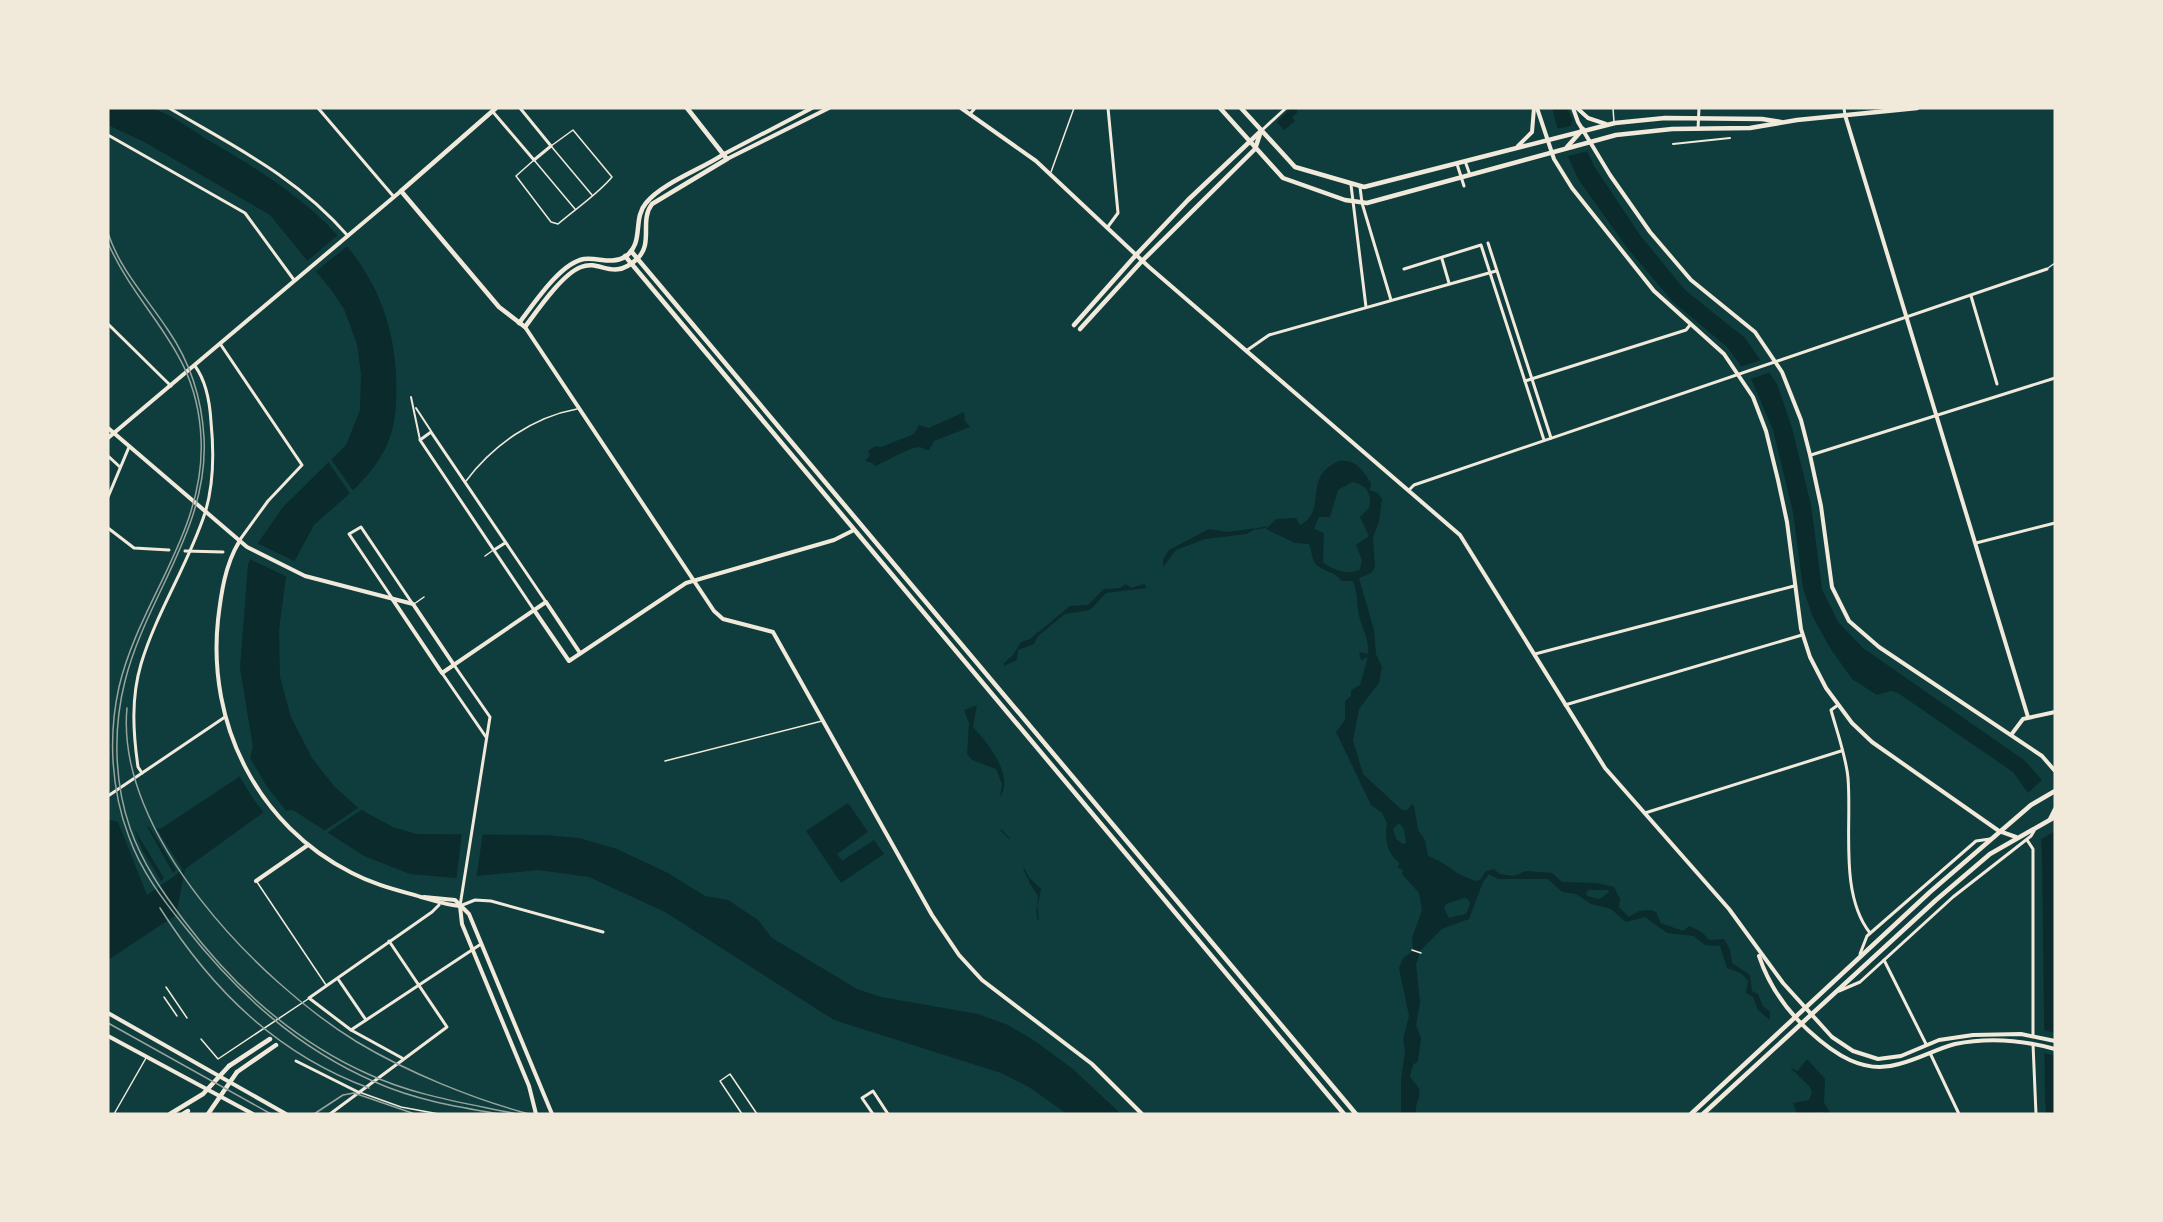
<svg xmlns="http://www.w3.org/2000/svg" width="2163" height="1222" viewBox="0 0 2163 1222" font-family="Arial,sans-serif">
	<rect width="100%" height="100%" fill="#0f3d3e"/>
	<g fill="#0a2a2b" fill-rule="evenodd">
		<path d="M108,108C121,108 141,104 153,109C174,115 194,132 213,143C305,196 390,257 396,373C397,399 397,426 385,449C370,480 339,502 314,525L286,577L279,630L280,677L291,717L312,758L334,786L358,808L393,827L416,834L546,835L579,838L617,849L668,873L705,896L728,900L758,920L772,938L857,989L881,997L978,1014L1008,1025L1035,1041L1073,1069L1121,1114H1067L1029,1087L1001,1073L834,1020L665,912L589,877L538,870L455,878L410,874L364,856L293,810L264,812L185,869L176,915L108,960V820L160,829L236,779L247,769L253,747L240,668L248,564L258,543L283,507L346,445L360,410L361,374L357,344L344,309L332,291L270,215L146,143L108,125Z"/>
		<path d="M1291,108H1297V113L1292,117L1295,121L1284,130L1277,122Z"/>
		<path d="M1552,108H1567L1594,166L1640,235L1685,290L1745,338L1777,384L1792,428L1811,505L1822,589L1838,622L1863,648L2024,760L2042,780L2055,813V1114H2046L2045,1098L2042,857L2041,839L2028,793L2013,772L1898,693L1891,691L1877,695L1852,679L1830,648L1812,615L1803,588L1793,512L1773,430L1752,381L1727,347L1673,302L1628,249L1578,179L1561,141Z"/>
		<path d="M964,412L965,421L970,427L934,441L929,450C925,450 923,448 920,447C911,446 883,464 874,466L873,463L865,461L870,455L868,451L875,446L881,447L914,434L919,425L929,428Z"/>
		<path d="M1339,461C1356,459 1363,471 1371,483L1370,490L1378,493L1382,499L1379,522L1373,537L1375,567L1371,573L1359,578L1374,630L1376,654L1382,667L1379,683L1359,709L1353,740L1363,774L1402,810H1407L1412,804L1414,806L1418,830L1425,840L1428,856C1439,860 1443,863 1453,870C1458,875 1468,877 1474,881L1480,880L1486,871L1494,869L1500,874L1513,876L1526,871L1552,873L1562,882L1597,883L1614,887L1620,899L1619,907L1629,917L1639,911L1651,910L1656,912L1661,923L1683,931L1690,926L1703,933L1709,940L1724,939L1730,950L1732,963L1750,975L1752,991L1758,994L1763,1006L1770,1012V1020L1758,1010L1753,997L1746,993L1748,981L1741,973L1727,968L1720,946L1705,945L1694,936L1667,933L1645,917L1626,922L1611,909L1591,904L1576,894L1562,892L1548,879H1498L1489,874L1483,882L1469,919L1442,929L1420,951L1416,964L1420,1003L1416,1025L1421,1038L1418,1061L1413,1065L1410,1076C1412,1081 1417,1084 1419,1089C1422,1096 1414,1105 1416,1114H1401V1080L1405,1051L1403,1039L1409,1016L1399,968L1403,958L1413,951L1412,938L1422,910L1419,893L1402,874L1403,870L1398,868L1399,863C1387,853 1384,837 1387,823L1382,813L1371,805L1336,732L1345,720V701L1351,696V690L1360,685L1368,657L1361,660L1359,652L1368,654C1370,638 1360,626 1358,610C1357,600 1357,591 1353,581H1342C1333,570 1322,572 1315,563C1311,557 1312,550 1309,544L1295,543L1266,529L1276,519L1296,518L1300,525C1329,510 1301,477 1339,461ZM1352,482C1366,484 1373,494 1369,508L1360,517L1369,536L1356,545L1362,560L1360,569C1350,576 1332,570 1323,562L1324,533L1314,529L1319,517H1330L1338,490ZM1399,823L1404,829L1406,843L1403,844L1396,839L1393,829ZM1589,890H1608L1609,892L1600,899L1587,896L1586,892ZM1464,898L1468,899L1470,904L1466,914L1449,918L1444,908L1446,904Z"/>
		<path d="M1257,528L1247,534L1205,539L1176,550L1163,567V559L1169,550L1209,529L1227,532Z"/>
		<path d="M1126,584L1131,588L1144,584L1147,588L1106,593L1090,610L1065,614L1038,636L1034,644L1018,650L1017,660L1004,666V663L1013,655L1021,642L1030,639L1070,606L1088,605L1104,589L1120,588Z"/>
		<path d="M977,705L973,727C987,742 1015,776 1000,797L1002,784L996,769L972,760L967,754L969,723L964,710Z"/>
		<path d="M848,803L868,832L837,854L842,861L874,840L884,854L841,883L806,831Z"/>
		<path d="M1030,878L1041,889L1037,909L1038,896L1029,882Z"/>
		<path d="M1807,1059L1825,1079L1824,1103L1831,1114L1820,1112L1797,1114L1793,1103L1809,1100L1812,1093L1810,1087L1796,1073Z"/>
	</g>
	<g fill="#0f3d3e" fill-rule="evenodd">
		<path d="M1572,120L1588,151L1564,157L1556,129L1571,126Z"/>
		<path d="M339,234L349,245L315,272L306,262Z"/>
		<path d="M1765,359L1771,372L1748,380L1740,367Z"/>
		<path d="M330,458L354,492L351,495L327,460Z"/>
		<path d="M255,542L296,562L289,578L248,558Z"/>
		<path d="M249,756L267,787L287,812L266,815L254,800L238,774Z"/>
		<path d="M2044,778L2055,805V831L2040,840L2027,794Z"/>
		<path d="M361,806L364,808L324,835L321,833Z"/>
		<path d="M116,817L145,823L173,873L176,870L147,823L154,825L183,870L147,895ZM134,829L164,878L161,881L143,851Z"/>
		<path d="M462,832H483L476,880L456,881Z"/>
		<path d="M2044,1030L2055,1033V1056L2044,1053Z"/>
	</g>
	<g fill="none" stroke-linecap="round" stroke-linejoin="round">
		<g stroke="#0a2a2b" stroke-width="1.5">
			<path d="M1257,529L1266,527"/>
			<path d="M1001,830L1009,838"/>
			<path d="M1024,869L1029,879"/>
			<path d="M1037,909L1038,919"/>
			<path d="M1792,1069L1797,1072"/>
		</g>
		<g stroke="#f1e9da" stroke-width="1.5">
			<path d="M1613,108L1614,122"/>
			<path d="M1051,172L1074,108"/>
			<path d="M575,209L534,160L516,176L551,222L558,224C575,209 597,195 612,177L573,130L551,146L592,195"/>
			<path d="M2048,268L2055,263"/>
			<path d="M466,481C493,445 533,417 577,409"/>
			<path d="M485,556L492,551"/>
			<path d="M414,604L424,597"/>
			<path d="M665,761L822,721"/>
			<path d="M257,882L326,985"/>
			<path d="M1412,950L1421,953"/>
			<path d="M166,987L187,1018"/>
			<path d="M164,997L177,1016"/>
			<path d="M201,1039L218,1059L308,999"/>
			<path d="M359,1092L401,1107L439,1114"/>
			<path d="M114,1114L146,1058"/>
			<path d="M742,1114L720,1081L730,1074L757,1114"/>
		</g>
		<g stroke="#f1e9da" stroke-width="2">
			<path d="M1673,144L1730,138"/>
			<path d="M411,397L420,440"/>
			<path d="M416,408L431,431"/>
		</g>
		<g stroke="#f1e9da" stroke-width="3">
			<path d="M169,108C235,147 297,177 348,236"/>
			<path d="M318,108L394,197"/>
			<path d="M1844,108L1845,115"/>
			<path d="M493,112L534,160L551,146L520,108"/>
			<path d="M970,114L975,108"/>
			<path d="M1698,129L1699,108"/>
			<path d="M1261,131L1286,108"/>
			<path d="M108,135L245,213L294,280"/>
			<path d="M1465,161L1470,175"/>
			<path d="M1457,164L1464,186"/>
			<path d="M1351,185L1366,307"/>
			<path d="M1360,187L1362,203L1391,300"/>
			<path d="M1107,228L1118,213L1108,108"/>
			<path d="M1488,243L1551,438"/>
			<path d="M1442,259L1449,283"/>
			<path d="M1404,269L1481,245L1544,440"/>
			<path d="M1971,296L1997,384"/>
			<path d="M108,324L171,386"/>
			<path d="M221,345L302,465L268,501L239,541"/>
			<path d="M1246,351L1269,335L1496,271"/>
			<path d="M1525,381L1686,330L1690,325"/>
			<path d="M1811,455L2055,378"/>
			<path d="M108,456L120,467"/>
			<path d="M1409,490L1414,485L2047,269"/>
			<path d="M108,497L129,447"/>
			<path d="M108,528L134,548L169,550"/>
			<path d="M1976,543L2055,523"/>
			<path d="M494,550L505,543"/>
			<path d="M185,551L223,552"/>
			<path d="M392,598L349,534L361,527L412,603"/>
			<path d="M534,610L420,440L431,432L546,602"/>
			<path d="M1535,654L1794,586"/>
			<path d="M454,665L490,717L460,906"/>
			<path d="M442,673L486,737"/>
			<path d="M1565,705L1802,635"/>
			<path d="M1838,705L1831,710C1837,732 1846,756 1848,778C1852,825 1839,894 1870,933"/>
			<path d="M142,773L138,767C133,732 131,698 141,664C157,611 188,565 205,513C214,484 214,452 211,422C210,404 206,381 195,366"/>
			<path d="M108,796L225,717"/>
			<path d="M1645,813L1841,751"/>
			<path d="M2027,840L2033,849V1036"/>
			<path d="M460,906L475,900L491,901L603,932"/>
			<path d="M1860,954L1867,936L1976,841L1990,839"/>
			<path d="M1884,960L1926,1044"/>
			<path d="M338,979L366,1020"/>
			<path d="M1839,991L1860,982L1953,897L2031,836L2034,831"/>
			<path d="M351,1030L481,944"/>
			<path d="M2033,1044L2036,1114"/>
			<path d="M1930,1053L1959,1114"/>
			<path d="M402,1058L351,1030L309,998L432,912L439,905"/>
			<path d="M296,1061L358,1092"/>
			<path d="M330,1114L447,1027L389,941"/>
			<path d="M873,1114L862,1098L873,1091L888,1114"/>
		</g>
		<g stroke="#f1e9da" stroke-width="4">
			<path d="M1845,115L2028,717"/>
			<path d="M525,327L714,611L723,619L773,632L932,915L959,955L982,980L1092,1064L1142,1114"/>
			<path d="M108,428L247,547L305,576L413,604L454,665"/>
			<path d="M108,438L401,191"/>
			<path d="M239,542C225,565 221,594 218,620C207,724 258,826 352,873C375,885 397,890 421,897C436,901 445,905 460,906"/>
			<path d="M393,600L442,673L546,602L580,653"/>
			<path d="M534,610L569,661L686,583L834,540L854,530"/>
			<path d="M2011,735L2023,719L2055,712"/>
			<path d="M256,881L308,845"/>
			<path d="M424,897L455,900L469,914L552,1114"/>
			<path d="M460,906L462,924L529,1086L536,1114"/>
		</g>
		<g stroke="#f1e9da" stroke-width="4">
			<path d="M961,108L1036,161L1149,267L1460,535L1605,768L1729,909L1783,983L1832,1037L1853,1051L1878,1059L1901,1056L1939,1040L1973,1035L2021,1034L2055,1041"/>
			<path d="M1537,108L1554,159L1572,188L1654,291L1724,354L1753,397L1766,431L1778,480L1787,522L1801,629L1810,657L1826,688L1852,723L1872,742L1999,831L2016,837"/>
			<path d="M1573,108L1578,122L1610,175L1650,232L1691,280L1755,332L1782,372L1801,420L1810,455L1821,506L1832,587L1849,621L1879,647L2042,756L2055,771"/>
			<path d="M1577,108L1588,118L1606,124"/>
			<path d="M1518,146L1532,132L1534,108"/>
			<path d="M724,154L812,108"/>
			<path d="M727,159L829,108"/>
			<path d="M2050,819L2055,809"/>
			<path d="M1759,956C1769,986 1786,1010 1809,1031C1834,1054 1864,1075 1899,1064C1919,1059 1936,1049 1955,1044C1989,1037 2022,1040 2055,1049"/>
			<path d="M108,1013L286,1114"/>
			<path d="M108,1036L253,1114"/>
		</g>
		<g stroke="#f1e9da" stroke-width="4.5">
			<path d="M496,108L401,191L499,307L525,327C537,311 562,274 581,267C601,259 612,282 637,259C654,243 639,221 652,204L727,159L687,108"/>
			<path d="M1220,108L1283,178L1345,200L1367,203L1616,135L1672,129L1750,128L1797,120L1917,108"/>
			<path d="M1241,108L1295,167L1364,187L1615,123L1665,118L1762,119L1781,122"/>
			<path d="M1567,147L1583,129"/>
			<path d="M631,251L1356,1114"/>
			<path d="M1136,255L1188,200L1261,131"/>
			<path d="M625,256L1344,1114"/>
			<path d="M1142,261L1255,149L1261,131"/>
			<path d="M519,323C534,304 560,263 584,259C598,257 611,265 625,257C645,243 632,219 646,203C662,183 702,169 724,154"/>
			<path d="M170,1114L203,1094L229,1066"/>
			<path d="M208,1114L237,1072"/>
			<path d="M1691,1114L1930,892L2031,805L2055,791"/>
			<path d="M1703,1114L1936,900L1990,854L2055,817"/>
		</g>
		<g stroke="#f1e9da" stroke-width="4.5">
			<path d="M1074,325L1136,255"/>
			<path d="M1080,329L1142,261"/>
			<path d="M229,1066L270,1039"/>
			<path d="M237,1072L276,1045"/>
			<path d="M183,1114L188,1111"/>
		</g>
		<g stroke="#97a49c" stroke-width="1.5">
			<path d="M108,243C141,317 197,348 201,438C206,531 139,601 119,687C108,736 111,790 129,837C141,871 163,900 185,927C238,994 297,1048 375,1082C415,1100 458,1107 500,1114"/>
			<path d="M160,908C212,990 277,1054 369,1088"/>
			<path d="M108,1023L271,1114"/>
			<path d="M314,1114L343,1095L354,1093L415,1114"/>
		</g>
		<g stroke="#97a49c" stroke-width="1.5">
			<path d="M108,233C120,270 147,298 168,330C190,362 202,400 204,438C209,528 146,597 125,681C113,728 114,782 130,828C142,863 163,893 185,922C234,987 292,1040 368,1074C415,1096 466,1103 517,1114"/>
			<path d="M127,708C115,834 258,981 357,1042C407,1072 473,1099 529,1114"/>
		</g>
	</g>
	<rect width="2163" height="1222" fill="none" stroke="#f1e9da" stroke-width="219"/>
</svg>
